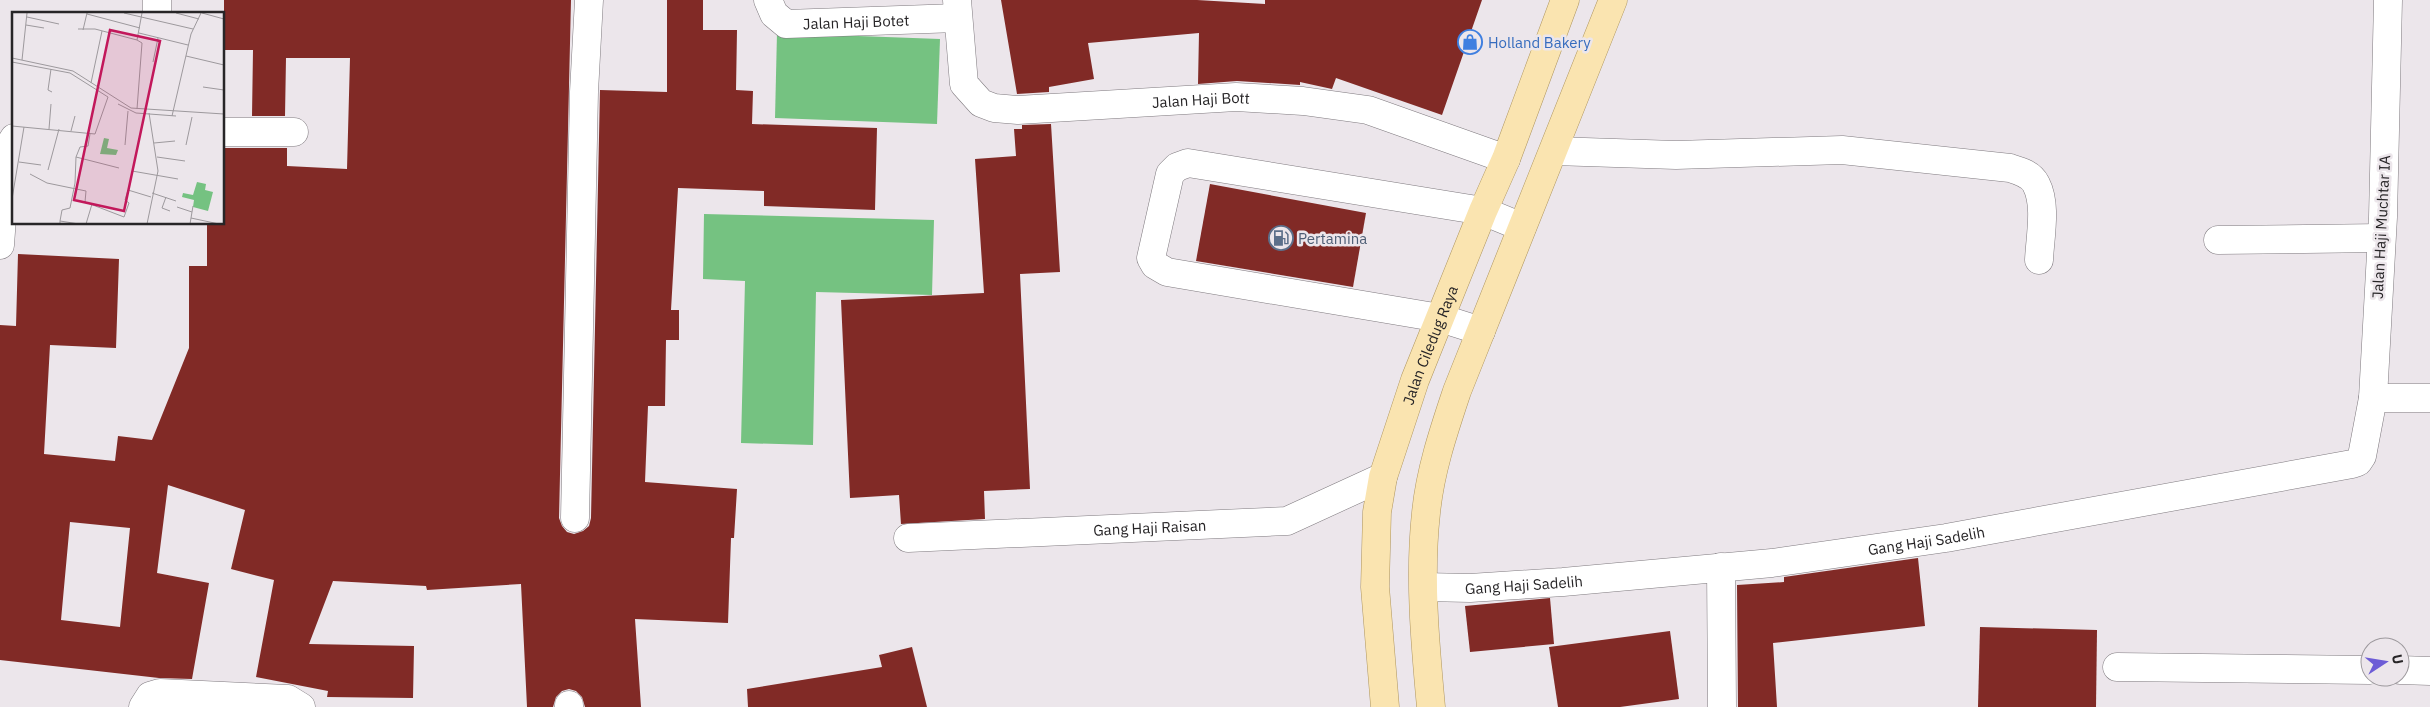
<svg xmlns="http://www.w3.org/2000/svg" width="2430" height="707" viewBox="0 0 2430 707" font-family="'IBM Plex Sans',sans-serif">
	<rect width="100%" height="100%" fill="#ece6eb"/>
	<g fill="#75c281">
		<path d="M777,33L940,39L937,124L775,118Z"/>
		<path d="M704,214L934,220L932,295L816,292L813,445L741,443L745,281L703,279Z"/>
	</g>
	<g fill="#812a26" fill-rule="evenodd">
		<path d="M224,0H571L559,518L562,526L567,532L574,534L583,531L589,526L591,518L600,90L667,92V0H703V30H737L736,90L753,91L752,124L877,128L875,210L764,206V191L678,188L671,310H679V340H666L665,406H648L645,482L737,489L734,538H731L728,623L635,619L641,707H585L582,697L576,691L569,689L562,691L556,697L553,707H527L521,584L427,590L426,586L333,581L309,644L414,646L413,698L327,697L328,691L256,677L274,580L231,569L245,510L168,485L157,573L209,583L192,679L159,678L0,660V325L16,326L18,254L119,259L116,348L50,345L44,454L115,461L118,436L152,440L189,348V266H207V224H224V148H287V166L347,169L350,58H286L285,116H252L253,50H224ZM70,522L130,528L120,627L61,620Z"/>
		<path d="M1001,0H1197L1265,4V0H1482L1442,115L1336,78L1332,89L1300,82V85L1237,81L1198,84L1199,33L1088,43L1094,79L1049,87V92L1017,94Z"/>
		<path d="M1051,124L1060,272L1020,274L1030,489L984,491L985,519L901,524L899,495L850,498L841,300L984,293L975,159L1016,156L1014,129H1022V125Z"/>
		<path d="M1210,184L1366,213L1353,287L1196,261Z"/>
		<path d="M1918,558L1925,626L1773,643L1777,707H1738L1737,585L1784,582V577Z"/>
		<path d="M1550,598L1554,644L1470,652L1465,606Z"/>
		<path d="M1980,627L2097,630L2096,707H1978Z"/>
		<path d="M1670,631L1679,699L1620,707H1558L1549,647Z"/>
		<path d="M912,647L927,707H748L747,689L882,667L879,655Z"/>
	</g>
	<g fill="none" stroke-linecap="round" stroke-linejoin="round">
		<defs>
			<g id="minor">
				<path d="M157,0V14"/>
				<path id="s1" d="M768,0L774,14L786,24L957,18"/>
				<path id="s2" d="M957,0L964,84L981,103L994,108L1018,110L1236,97L1303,101L1368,110L1506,159"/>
				<path d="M2388,0L2383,217L2373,398H2430"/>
				<path d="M224,132H294"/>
				<path d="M1554,151L1676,155L1842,150L2010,168C2020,171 2031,174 2036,184C2047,205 2040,237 2039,260"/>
				<path d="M2218,240L2381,238"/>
				<path d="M0,245L7,149L14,138"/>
				<path d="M1481,331L1440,318L1167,272L1155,265L1151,258L1170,174L1177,167L1188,163L1483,211L1522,227"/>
				<path d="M575,518L584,92L589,0"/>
				<path id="s3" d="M908,538L1287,521L1383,477"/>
				<path d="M1721,567L1722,707"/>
				<path id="s4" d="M1424,587L1470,588L1563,582L1772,563L1946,538L2352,464L2358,462L2362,456L2373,398"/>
				<path d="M2117,667L2370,670"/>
				<path d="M2400,670L2430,671"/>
				<path d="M569,705V707"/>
				<path d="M143,707L150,696L160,693L288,699L301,707"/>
			</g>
			<g id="major">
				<path id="s5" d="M1385,707L1375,587L1377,512L1383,477L1415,380L1483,211L1506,159L1565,0"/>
				<path d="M1431,707C1425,643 1419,576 1426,513C1430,471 1444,430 1457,391L1613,0"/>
			</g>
		</defs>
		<use href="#minor" stroke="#7f7a7f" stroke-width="29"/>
		<use href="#major" stroke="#ae955e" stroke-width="29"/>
		<use href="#minor" stroke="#fff" stroke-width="28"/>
		<use href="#major" stroke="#fae4b0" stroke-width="28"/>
	</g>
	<defs>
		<symbol id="shop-ring" viewBox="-11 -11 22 22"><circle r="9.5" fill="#ece6eb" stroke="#3f7fe0" stroke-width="1.5"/><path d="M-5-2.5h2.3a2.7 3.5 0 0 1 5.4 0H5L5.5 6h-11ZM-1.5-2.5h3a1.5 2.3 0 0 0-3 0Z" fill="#3f7fe0"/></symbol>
		<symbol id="fuel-ring" viewBox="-11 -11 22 22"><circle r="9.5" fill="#ece6eb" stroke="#5c6f8a" stroke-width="1.5"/><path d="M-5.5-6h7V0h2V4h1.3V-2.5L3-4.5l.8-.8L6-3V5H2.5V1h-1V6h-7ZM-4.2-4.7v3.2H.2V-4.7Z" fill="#5c6f8a"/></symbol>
	</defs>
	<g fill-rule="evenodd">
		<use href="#shop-ring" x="1456" y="28" width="28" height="28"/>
		<use href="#fuel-ring" x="1267" y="224" width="28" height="28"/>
	</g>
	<g text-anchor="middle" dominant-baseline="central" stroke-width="5" stroke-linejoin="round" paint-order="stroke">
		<g font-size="15" fill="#272527" stroke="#ece6eb">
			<text stroke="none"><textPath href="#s1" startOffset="101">Jalan Haji Botet</textPath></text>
			<text stroke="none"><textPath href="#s2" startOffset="331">Jalan Haji Bott</textPath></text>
			<text transform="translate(2381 227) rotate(-87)">Jalan Haji Muchtar IA</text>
			<text stroke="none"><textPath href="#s5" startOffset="371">Jalan Ciledug Raya</textPath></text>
			<text stroke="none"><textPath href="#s3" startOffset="242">Gang Haji Raisan</textPath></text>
			<text stroke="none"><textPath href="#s4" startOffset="505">Gang Haji Sadelih</textPath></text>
			<text stroke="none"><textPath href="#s4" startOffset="100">Gang Haji Sadelih</textPath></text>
		</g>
		<g font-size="15" fill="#366cbe" stroke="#ece6eb" text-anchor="start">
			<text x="1488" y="42">Holland Bakery</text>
		</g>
		<g font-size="15" fill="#4e5e75" stroke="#ece6eb" text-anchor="start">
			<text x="1298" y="238">Pertamina</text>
		</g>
	</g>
	<g transform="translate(12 12)">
		<rect width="212" height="212" fill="#ece6eb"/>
		<path d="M92,126L97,127L95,136L106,138L104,143L88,142ZM185,170L194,172L193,178L201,180L196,199L181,195L182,188L170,185L171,181L181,183Z" fill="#75c281"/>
		<path fill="none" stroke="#9d999d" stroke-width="1" d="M112,1L181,17M164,1L187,7M190,1L212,7M75,2L128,16M15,5L47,12M14,13L32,16M66,17H83L125,28L130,1M71,18L75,1M127,21L176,33M174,44L212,53M0,46L61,59L119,96L212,102M10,48L15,1M0,50L58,61L96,85M141,50L146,26M39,57L36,78L40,80M79,71L90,19M191,75L212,78M212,88V116M106,92L124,101L164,104M125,97L130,31L125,28M160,104L179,22L189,1M0,114L83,122L96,85M37,117L39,92M59,119L63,104M142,131L163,129M113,133L116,99M174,133L180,105M64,145L107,156M145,145L173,149M7,150L29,153M36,158L47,117M120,159L166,167M18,162L35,171L74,179L73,190L112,205L117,191L113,188L116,178L139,185M140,181L164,189M154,185L150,196L158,199M0,187L12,115M165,195L180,200M179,206L207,212M48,209L50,198L58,196L63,171L64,145L68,135L76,134L78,122M48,212V209L67,212M74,212L80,192M135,212L146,159L137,101M178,212L181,194"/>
		<path fill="#c2185b" fill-opacity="0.15" stroke="#c2185b" stroke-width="2.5" d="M98,18L148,29L112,199L62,188Z"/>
		<rect width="212" height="212" fill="none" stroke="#272527" stroke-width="2.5"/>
	</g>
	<g transform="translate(2385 662) rotate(78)"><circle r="24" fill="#ece6eb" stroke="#9d999d"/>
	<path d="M0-4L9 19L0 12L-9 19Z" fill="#6d5cd6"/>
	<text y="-8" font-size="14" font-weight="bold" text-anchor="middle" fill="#272527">U</text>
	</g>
</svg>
